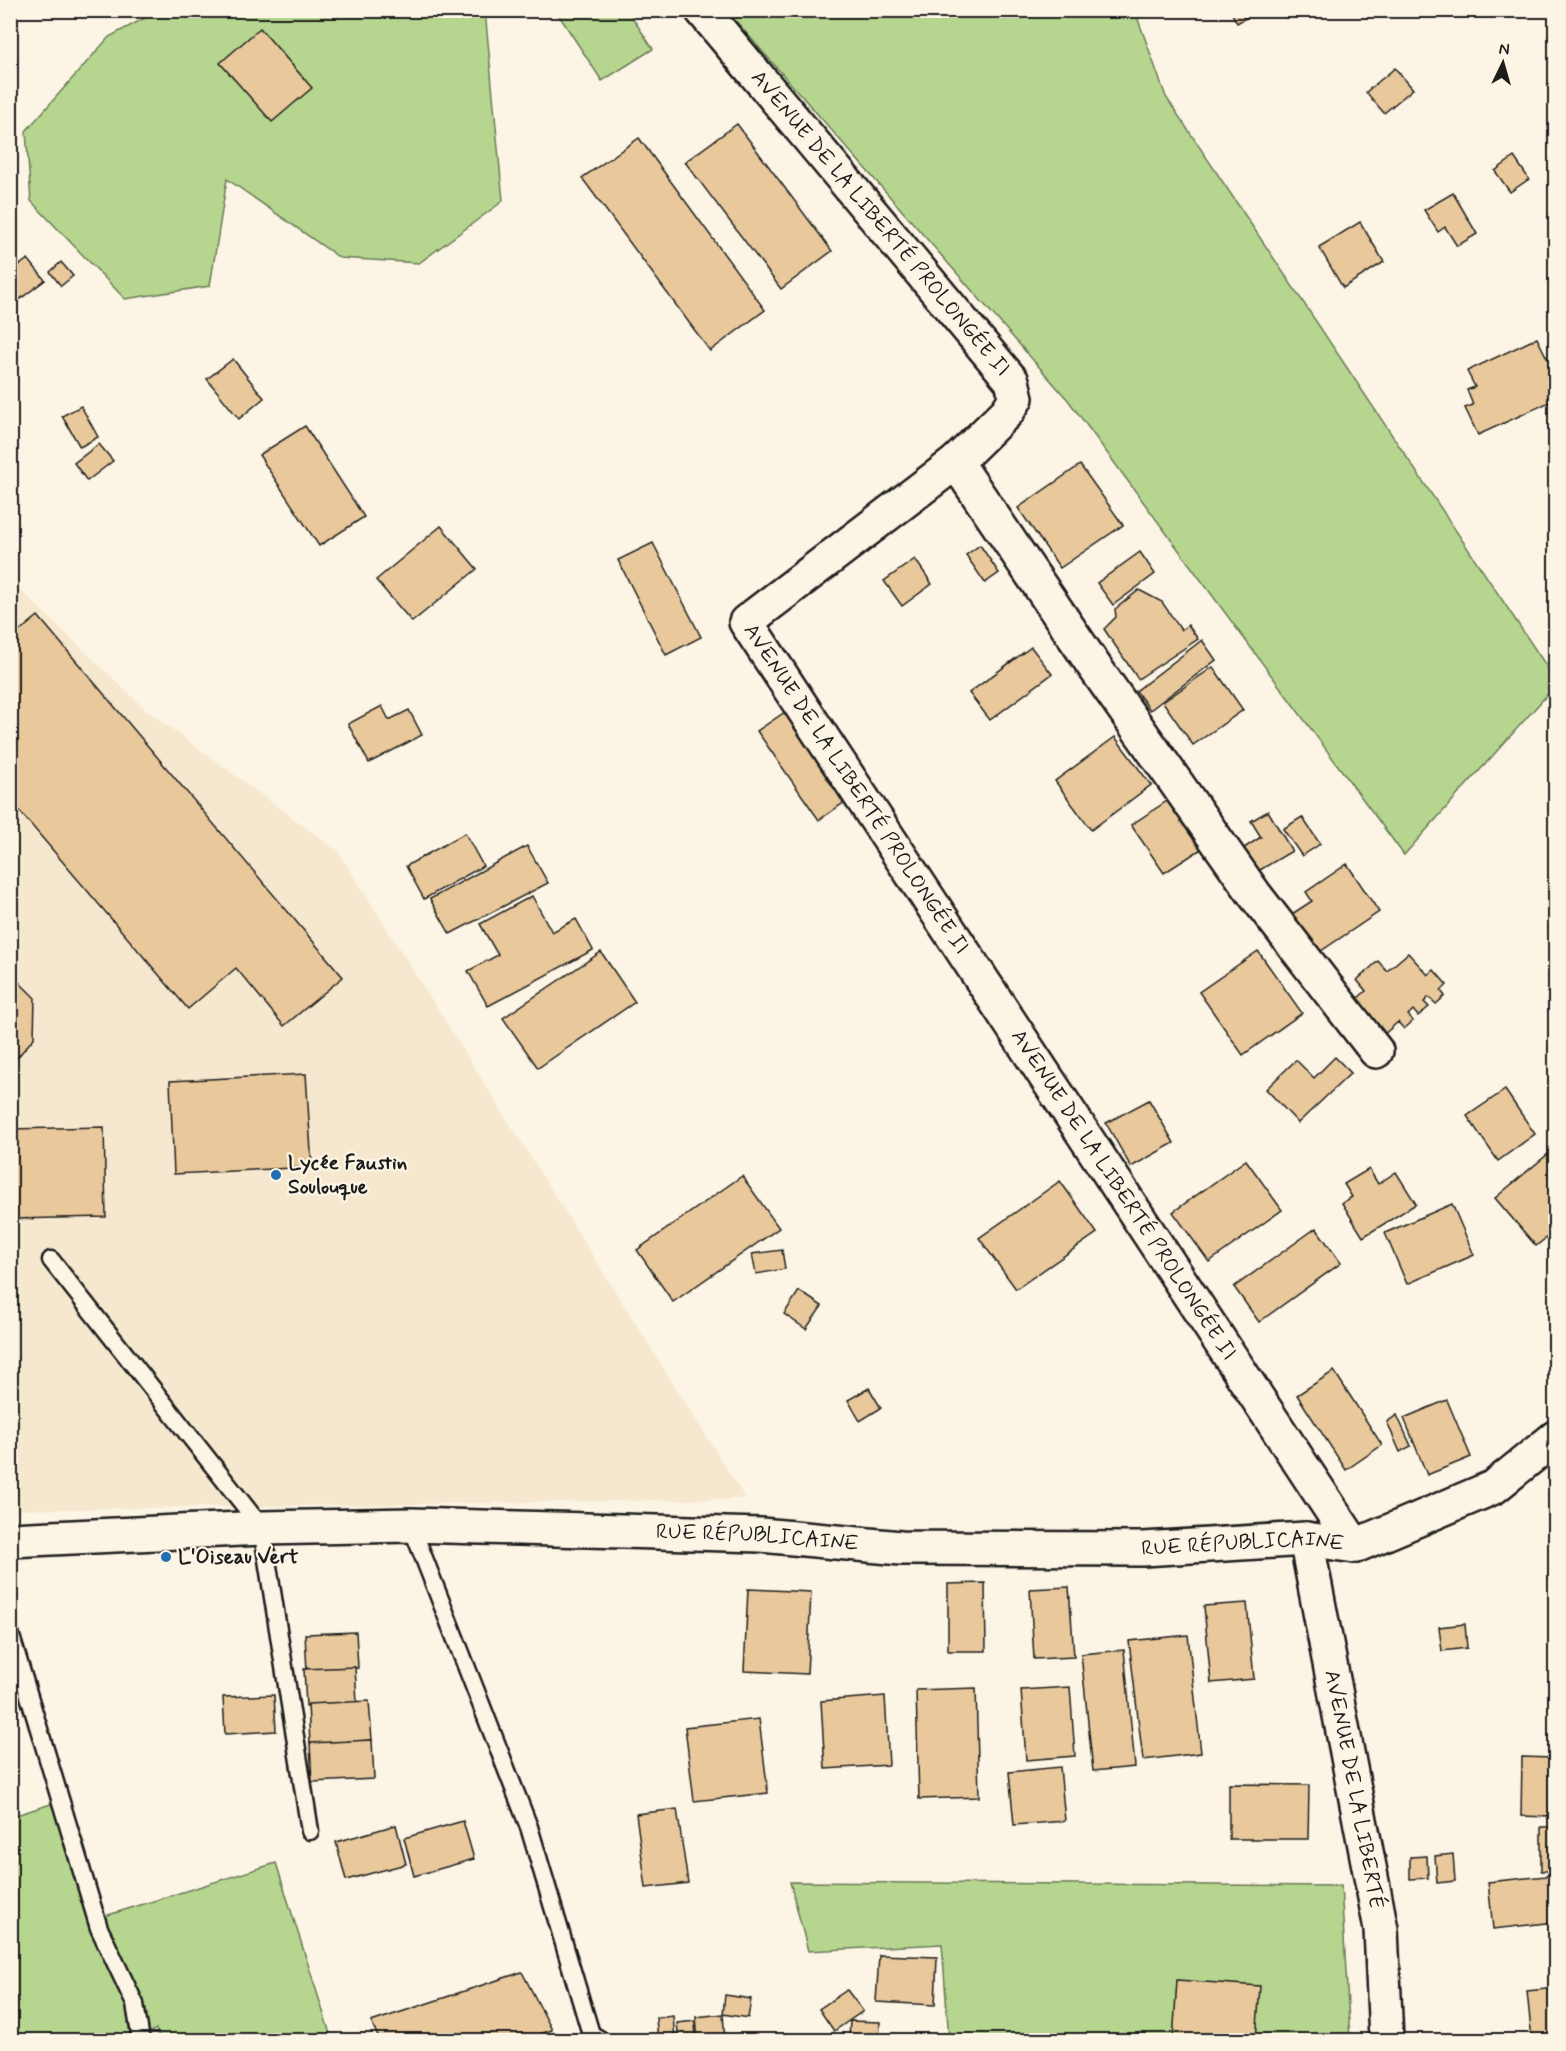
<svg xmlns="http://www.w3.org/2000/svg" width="1566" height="2051" viewBox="0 0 1566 2051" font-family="Mynerve,sans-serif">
	<rect width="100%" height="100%" fill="#fcf5e5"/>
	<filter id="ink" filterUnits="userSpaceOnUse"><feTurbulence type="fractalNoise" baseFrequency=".0167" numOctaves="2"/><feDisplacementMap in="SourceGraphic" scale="12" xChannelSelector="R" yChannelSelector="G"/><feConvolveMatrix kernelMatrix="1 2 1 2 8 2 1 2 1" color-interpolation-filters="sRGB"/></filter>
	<g filter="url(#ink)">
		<path fill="#f6e8cf" d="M10,580L145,709L338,851L746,1499L11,1510Z"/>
		<g fill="#b6d68f" stroke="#697956" stroke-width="1.5">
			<path d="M158,11H485L503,201L419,263L340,258L227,179L210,286L125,299L31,201L26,131L109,37Z"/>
			<path d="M556,11H628L653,49L602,81Z"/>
			<path d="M727,11H1135L1166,97L1555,679V686L1404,855L1068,400Z"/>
			<path d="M54,1803L105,1916L276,1863L332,2040H160L156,2029L136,2040H11L10,1817Z"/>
			<path d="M790,1882L1341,1886L1350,2040H949L942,1944L808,1951Z"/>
		</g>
		<g fill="#e9c99b" stroke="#1c1c1c" stroke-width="1.5">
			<path d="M1230,10H1260L1237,23Z"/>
			<path d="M260,28L312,88L272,122L220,63Z"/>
			<path d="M1395,68L1413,89L1384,113L1366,92Z"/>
			<path d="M737,124L832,251L781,289L685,162Z"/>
			<path d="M639,138L765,310L710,351L582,178Z"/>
			<path d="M1514,157L1529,179L1510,192L1495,171Z"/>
			<path d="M1453,193L1477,234L1457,246L1445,227L1438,232L1424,210Z"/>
			<path d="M1360,222L1384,262L1343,288L1319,247Z"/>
			<path d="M28,259L45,280L11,306L10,272Z"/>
			<path d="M61,262L73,276L61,286L50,272Z"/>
			<path d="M1537,338L1556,376V399L1478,435L1465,408L1473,405L1467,390L1475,387L1467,371Z"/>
			<path d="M233,359L264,398L239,419L207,379Z"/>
			<path d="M81,406L98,437L80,447L62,416Z"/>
			<path d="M305,426L364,517L319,546L259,455Z"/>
			<path d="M99,444L113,461L87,481L74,463Z"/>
			<path d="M1080,465L1123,525L1060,568L1018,508Z"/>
			<path d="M441,526L477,569L412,622L376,580Z"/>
			<path d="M653,543L701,637L666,655L618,560Z"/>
			<path d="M980,545L999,573L985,583L966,555Z"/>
			<path d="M1140,552L1155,574L1113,605L1097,583Z"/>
			<path d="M915,559L932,584L902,606L884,581Z"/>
			<path d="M1139,590L1162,602L1181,630L1188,625L1198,639L1138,679L1104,629L1116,617L1115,609Z"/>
			<path d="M38,616L343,977L284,1026L236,968L188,1009L10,800V639Z"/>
			<path d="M1202,640L1216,660L1150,710L1136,691Z"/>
			<path d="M1031,647L1052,674L990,720L969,693Z"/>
			<path d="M1213,667L1243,710L1193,745L1163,702Z"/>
			<path d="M382,706L389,720L409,710L422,735L369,763L348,724Z"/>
			<path d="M791,708L852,797L819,820L757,731Z"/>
			<path d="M1115,737L1151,785L1091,830L1055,781Z"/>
			<path d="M1173,797L1206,846L1164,873L1131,825Z"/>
			<path d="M1268,811L1292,851L1255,873L1241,850L1261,837L1251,821Z"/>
			<path d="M1302,817L1320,844L1302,856L1283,829Z"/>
			<path d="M465,833L483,866L424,899L406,866Z"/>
			<path d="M527,846L548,883L450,934L430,899Z"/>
			<path d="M1347,864L1379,912L1318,953L1292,914L1312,901L1306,892Z"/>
			<path d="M532,896L552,932L576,919L593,950L488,1006L468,971L498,955L480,924Z"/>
			<path d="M1258,951L1302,1013L1243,1055L1199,992Z"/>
			<path d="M601,952L635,1002L538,1068L503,1018Z"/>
			<path d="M1408,953L1428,975L1434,970L1447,985L1441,991L1445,996L1436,1004L1429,997L1424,1002L1429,1007L1418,1016L1413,1010L1408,1015L1413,1021L1404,1029L1398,1022L1382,1036L1352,1003L1366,991L1357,980L1378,961L1387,971Z"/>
			<path d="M10,973L35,998L34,1038L10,1066Z"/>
			<path d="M1335,1057L1351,1073L1298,1123L1266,1089L1296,1060L1314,1078Z"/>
			<path d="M306,1074L312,1167L174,1174L170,1081Z"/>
			<path d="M1505,1090L1535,1134L1498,1161L1467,1116Z"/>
			<path d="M1149,1100L1174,1143L1131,1167L1106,1123Z"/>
			<path d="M104,1127L106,1217L10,1219V1129Z"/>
			<path d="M1548,1154L1556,1163V1230L1536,1246L1495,1198Z"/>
			<path d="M1246,1160L1282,1210L1209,1262L1173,1212Z"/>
			<path d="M1369,1169L1378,1184L1396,1172L1416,1204L1363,1237L1342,1203L1352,1197L1344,1184Z"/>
			<path d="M742,1176L779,1228L673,1302L637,1250Z"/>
			<path d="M1060,1181L1097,1233L1016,1289L979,1238Z"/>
			<path d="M1452,1204L1474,1255L1407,1284L1385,1233Z"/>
			<path d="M1316,1228L1341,1263L1259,1322L1234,1287Z"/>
			<path d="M782,1250L785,1269L756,1274L752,1254Z"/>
			<path d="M799,1291L822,1306L806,1329L784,1314Z"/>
			<path d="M1334,1371L1382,1445L1346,1470L1297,1395Z"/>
			<path d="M869,1388L881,1408L860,1421L848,1400Z"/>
			<path d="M1447,1400L1471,1457L1427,1475L1404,1418Z"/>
			<path d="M1397,1415L1411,1446L1400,1452L1387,1422Z"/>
			<path d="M985,1583L986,1651H948V1584Z"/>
			<path d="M1069,1587L1074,1657L1034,1659L1030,1589Z"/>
			<path d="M748,1589L811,1592L807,1674L744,1671Z"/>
			<path d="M1247,1603L1254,1679L1211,1683L1204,1606Z"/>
			<path d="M1465,1624L1467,1648L1442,1651L1439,1627Z"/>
			<path d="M356,1632L358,1668L307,1671L305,1634Z"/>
			<path d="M1188,1635L1201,1753L1143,1760L1129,1641Z"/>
			<path d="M1124,1650L1135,1767L1093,1771L1081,1654Z"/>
			<path d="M355,1667L357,1703L306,1706L304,1669Z"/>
			<path d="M1070,1687L1075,1756L1026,1760L1021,1690Z"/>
			<path d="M976,1688L979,1797L919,1799L916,1690Z"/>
			<path d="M274,1695L276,1731L225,1734L223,1697Z"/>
			<path d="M885,1696L889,1765L825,1769L821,1701Z"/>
			<path d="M369,1701L372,1740L310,1744L308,1704Z"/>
			<path d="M759,1719L768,1793L694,1801L685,1727Z"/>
			<path d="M372,1740L374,1779L312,1782L310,1743Z"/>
			<path d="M1522,1757L1552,1758L1550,1817L1521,1816Z"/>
			<path d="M1060,1767L1065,1821L1014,1825L1009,1772Z"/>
			<path d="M1229,1784L1309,1785L1308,1839H1229Z"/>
			<path d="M677,1809L688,1883L646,1888L636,1814Z"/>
			<path d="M463,1821L474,1859L414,1876L404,1838Z"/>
			<path d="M396,1825L406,1864L346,1880L336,1842Z"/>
			<rect x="1541" y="1827" width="15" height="44"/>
			<path d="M1453,1854L1455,1881L1437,1883L1435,1856Z"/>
			<path d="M1427,1856L1428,1878L1410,1879V1857Z"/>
			<path d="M1556,1875V1922L1493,1929L1488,1882Z"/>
			<path d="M879,1955L937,1957L935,2005L876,2002Z"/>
			<path d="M522,1972L552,2030L522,2040H380L371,2022Z"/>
			<path d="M1177,1980L1260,1986L1256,2040H1173Z"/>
			<path d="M1556,1988V2040H1532L1527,1991Z"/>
			<path d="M847,1990L863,2011L834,2031L819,2009Z"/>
			<path d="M725,1995L751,1999L748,2018L723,2014Z"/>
			<path d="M723,2014L725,2040H698L696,2017Z"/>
			<path d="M673,2016L675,2040H658L656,2018Z"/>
			<path d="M695,2021L696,2040H679L677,2023Z"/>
			<path d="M850,2021L880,2022L879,2040H849Z"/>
		</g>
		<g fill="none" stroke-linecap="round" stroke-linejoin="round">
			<defs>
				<g id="service">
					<path d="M51,1260L262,1528L310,1831"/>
					<path d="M411,1525L529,1827L591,2034L601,2040"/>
					<path d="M10,1633L99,1928L135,2004L141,2040"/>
				</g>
				<g id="minor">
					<path id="s1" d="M702,10L1012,381L1016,398L1007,412L956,462L746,622L1355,1546"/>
					<path d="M956,462L1094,666L1255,895L1376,1051"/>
					<path id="s2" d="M1306,1539L1381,1929L1386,2040"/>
				</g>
				<g id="tertiary">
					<path id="s3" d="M10,1540L262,1528L411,1525L761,1535L901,1548L1143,1549L1306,1539L1355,1546L1494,1487L1556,1437"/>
				</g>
			</defs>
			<use href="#service" stroke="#1c1c1c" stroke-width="21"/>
			<use href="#minor" stroke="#1c1c1c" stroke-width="38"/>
			<use href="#tertiary" stroke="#1c1c1c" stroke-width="38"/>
			<use href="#service" stroke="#fcf5e5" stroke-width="16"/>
			<use href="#minor" stroke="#fcf5e5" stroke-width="33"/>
			<use href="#tertiary" stroke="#fcf5e5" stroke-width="33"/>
		</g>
	</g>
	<g fill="#1f6fb2" stroke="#fcf5e5" stroke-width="2">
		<circle cx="276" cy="1175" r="6"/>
		<circle cx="166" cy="1557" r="6"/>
	</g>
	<g text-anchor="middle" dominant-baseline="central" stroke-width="4.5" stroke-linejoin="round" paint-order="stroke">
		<g font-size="21" fill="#1c1c1c" stroke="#fcf5e5">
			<text stroke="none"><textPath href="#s1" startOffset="278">AVENUE DE LA LIBERTÉ PROLONGÉE II</textPath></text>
			<text stroke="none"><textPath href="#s1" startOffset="1053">AVENUE DE LA LIBERTÉ PROLONGÉE II</textPath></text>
			<text stroke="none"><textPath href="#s1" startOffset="1539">AVENUE DE LA LIBERTÉ PROLONGÉE II</textPath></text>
			<text stroke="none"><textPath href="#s3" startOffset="748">RUE RÉPUBLICAINE</textPath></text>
			<text stroke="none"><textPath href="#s3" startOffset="1234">RUE RÉPUBLICAINE</textPath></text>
			<text stroke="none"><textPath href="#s2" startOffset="255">AVENUE DE LA LIBERTÉ</textPath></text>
		</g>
		<g font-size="21" font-weight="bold" fill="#1c1c1c" stroke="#fcf5e5" text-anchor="start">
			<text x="288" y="1163">Lycée Faustin<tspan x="288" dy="24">Soulouque</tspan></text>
			<text x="178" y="1557">L'Oiseau Vert</text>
		</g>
	</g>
	<rect width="1566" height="2051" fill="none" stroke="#fcf5e5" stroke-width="36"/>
	<rect x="18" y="18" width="1530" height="2015" fill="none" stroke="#1c1c1c" stroke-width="2" filter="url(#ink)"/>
	<g transform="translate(1503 63) rotate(5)" stroke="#fcf5e5" stroke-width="4.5" paint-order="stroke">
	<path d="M0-4.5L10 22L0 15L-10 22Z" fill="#1c1c1c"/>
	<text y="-9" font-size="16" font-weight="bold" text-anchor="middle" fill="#1c1c1c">N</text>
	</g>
</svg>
